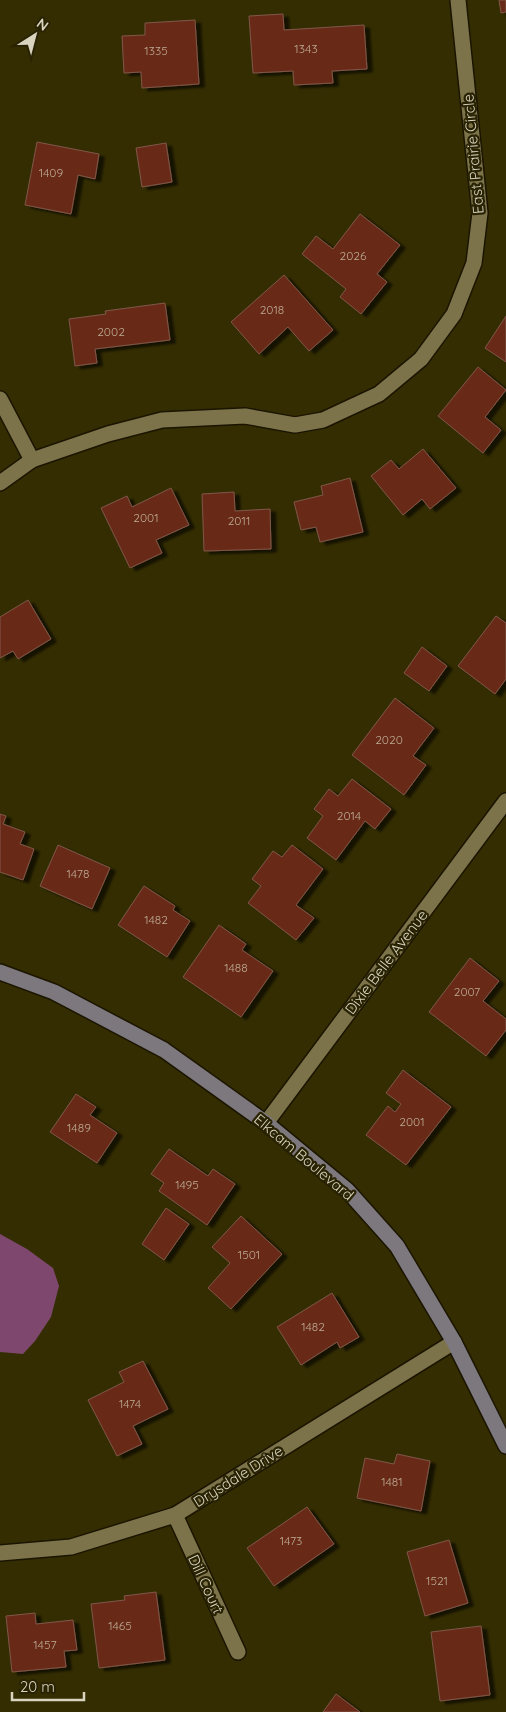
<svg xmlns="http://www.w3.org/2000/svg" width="506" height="1712" viewBox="0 0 506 1712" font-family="Quicksand,sans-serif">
	<defs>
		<filter id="shadow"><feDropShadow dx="5.5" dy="3" stdDeviation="1" flood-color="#0009"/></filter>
	</defs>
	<rect width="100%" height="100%" fill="#342d01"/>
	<path fill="#7d476e" d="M0,1234L27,1249L53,1268L59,1286L51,1317L35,1341L23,1354L0,1352Z"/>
	<g fill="#672c19" stroke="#805649" filter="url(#shadow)">
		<path d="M499,0H506V12L501,13Z"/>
		<path d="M283,14L284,30L364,25L367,69L332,71L333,83L294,85L293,71L253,73L249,16Z"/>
		<path d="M195,20L199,84L142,88L141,72L124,73L122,36L145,35V23Z"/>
		<path d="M37,142L99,154L95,179L78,175L71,214L25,205Z"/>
		<path d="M166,143L172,182L142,187L136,148Z"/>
		<path d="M360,214L400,245L377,274L387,282L361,314L340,297L346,289L302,254L316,236L333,249Z"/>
		<path d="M284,275L333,330L309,351L288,327L259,354L231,322Z"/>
		<path d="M165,303L170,340L95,349L97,363L75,366L69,319L106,314L105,311Z"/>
		<path d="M506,316V362L485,348Z"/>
		<path d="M478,367L506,390L485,417L501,430L483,453L438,416Z"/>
		<path d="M423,449L456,488L430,509L422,499L403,515L371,476L391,460L399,469Z"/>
		<path d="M350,478L363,532L320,542L316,527L301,530L294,502L323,495L321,486Z"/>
		<path d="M171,488L189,525L156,540L162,553L130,568L101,508L127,496L132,507Z"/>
		<path d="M234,492L235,511L270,509L271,549L204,551L202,494Z"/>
		<path d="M28,600L51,639L18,659L13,651L0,658V617Z"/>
		<path d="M496,616L506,623V679L495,694L458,666Z"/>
		<path d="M422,647L447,666L429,691L404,673Z"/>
		<path d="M395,698L434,728L413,756L426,765L404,795L352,755Z"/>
		<path d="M352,779L391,809L375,829L365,821L336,860L307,838L323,816L314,809L329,789L338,796Z"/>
		<path d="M0,814L6,816L3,824L25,832L20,844L34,849L23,880L0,872Z"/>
		<path d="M58,845L110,868L92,909L40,886Z"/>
		<path d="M292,845L323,869L296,905L314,918L296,940L248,903L261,886L252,879L273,851L282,857Z"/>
		<path d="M144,886L175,906L173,910L190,921L167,957L118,925Z"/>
		<path d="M219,925L246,944L242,950L273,971L241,1017L183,977Z"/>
		<path d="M470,958L499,981L483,1001L506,1019V1030L486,1056L429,1012Z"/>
		<path d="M403,1070L451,1107L406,1165L366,1135L388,1106L395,1112L401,1104L386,1093Z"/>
		<path d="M76,1094L96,1107L90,1115L117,1133L97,1163L50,1132Z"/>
		<path d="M169,1149L208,1176L213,1169L235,1184L207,1225L159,1191L164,1183L151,1174Z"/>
		<path d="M166,1208L189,1224L164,1260L142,1244Z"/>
		<path d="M241,1216L282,1254L231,1309L208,1288L230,1263L212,1247Z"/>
		<path d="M332,1293L359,1337L340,1348L337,1342L301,1365L277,1327Z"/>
		<path d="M143,1361L168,1409L133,1426L142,1444L117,1456L88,1400L124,1382L119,1372Z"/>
		<path d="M397,1454L430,1461L421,1511L357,1498L365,1458L394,1464Z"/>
		<path d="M307,1507L334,1544L274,1586L247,1548Z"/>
		<path d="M449,1540L468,1603L425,1616L407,1552Z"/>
		<path d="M156,1592L165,1660L99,1668L91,1604L125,1600L124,1596Z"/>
		<path d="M35,1613L36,1624L73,1620L77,1650L64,1651L66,1667L12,1672L6,1616Z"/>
		<path d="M481,1626L490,1695L440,1701L431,1632Z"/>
		<path d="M336,1694L360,1712H323Z"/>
	</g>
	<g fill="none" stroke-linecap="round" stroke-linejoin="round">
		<defs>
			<g id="street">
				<path d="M0,399L32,460"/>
				<path d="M0,483L32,460L108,434L162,420L245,416L295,425L323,420L379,394L421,359L454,314L474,263L480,213L458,0"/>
				<path d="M266,1123L506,801"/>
				<path d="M175,1515L238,1652"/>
				<path d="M0,1553L71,1547L175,1515L454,1342"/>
			</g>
			<path id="secondary" d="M0,972L54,992L164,1050L266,1123L347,1190L397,1246L454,1342L506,1446"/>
		</defs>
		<use href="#street" stroke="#1b1500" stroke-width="18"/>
		<use href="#secondary" stroke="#1b1500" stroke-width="18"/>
		<use href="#street" stroke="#7c734a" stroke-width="15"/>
		<use href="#secondary" stroke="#7d787d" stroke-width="15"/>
	</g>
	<g text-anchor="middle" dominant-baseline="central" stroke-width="4.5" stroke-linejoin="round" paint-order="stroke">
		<g font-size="12" fill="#bcaa95">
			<text x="306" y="48">1343</text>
			<text x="156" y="50">1335</text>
			<text x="51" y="172">1409</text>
			<text x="353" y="255">2026</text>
			<text x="272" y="309">2018</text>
			<text x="111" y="331">2002</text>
			<text x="146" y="517">2001</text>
			<text x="239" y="520">2011</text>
			<text x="389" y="739">2020</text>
			<text x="349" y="815">2014</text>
			<text x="78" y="873">1478</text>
			<text x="156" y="919">1482</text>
			<text x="236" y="967">1488</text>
			<text x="467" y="991">2007</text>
			<text x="412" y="1121">2001</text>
			<text x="79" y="1127">1489</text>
			<text x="187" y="1184">1495</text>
			<text x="249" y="1254">1501</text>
			<text x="313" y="1326">1482</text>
			<text x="130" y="1403">1474</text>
			<text x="392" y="1481">1481</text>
			<text x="291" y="1540">1473</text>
			<text x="437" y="1580">1521</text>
			<text x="120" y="1625">1465</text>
			<text x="45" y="1644">1457</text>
		</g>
		<g font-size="15" fill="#d8d4be" stroke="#292304">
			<text transform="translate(473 154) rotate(-95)">East Prairie Circle</text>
			<text transform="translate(386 962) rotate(-53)">Dixie Belle Avenue</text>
			<text transform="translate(304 1157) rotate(40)">Elkcam Boulevard</text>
			<text transform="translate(238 1476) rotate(-32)">Drysdale Drive</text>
			<text transform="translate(206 1584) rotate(65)">Dill Court</text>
		</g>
	</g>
	<g transform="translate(35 35) rotate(36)" stroke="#292304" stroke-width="4" paint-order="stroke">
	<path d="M0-4L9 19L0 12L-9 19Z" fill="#d8d4be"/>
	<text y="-8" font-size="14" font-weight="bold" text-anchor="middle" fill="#d8d4be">N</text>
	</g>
	<path d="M12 1692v8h72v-8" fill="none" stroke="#d8d4be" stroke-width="2.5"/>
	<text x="20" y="1692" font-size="15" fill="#d8d4be" stroke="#292304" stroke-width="4" paint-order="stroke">20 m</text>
</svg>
